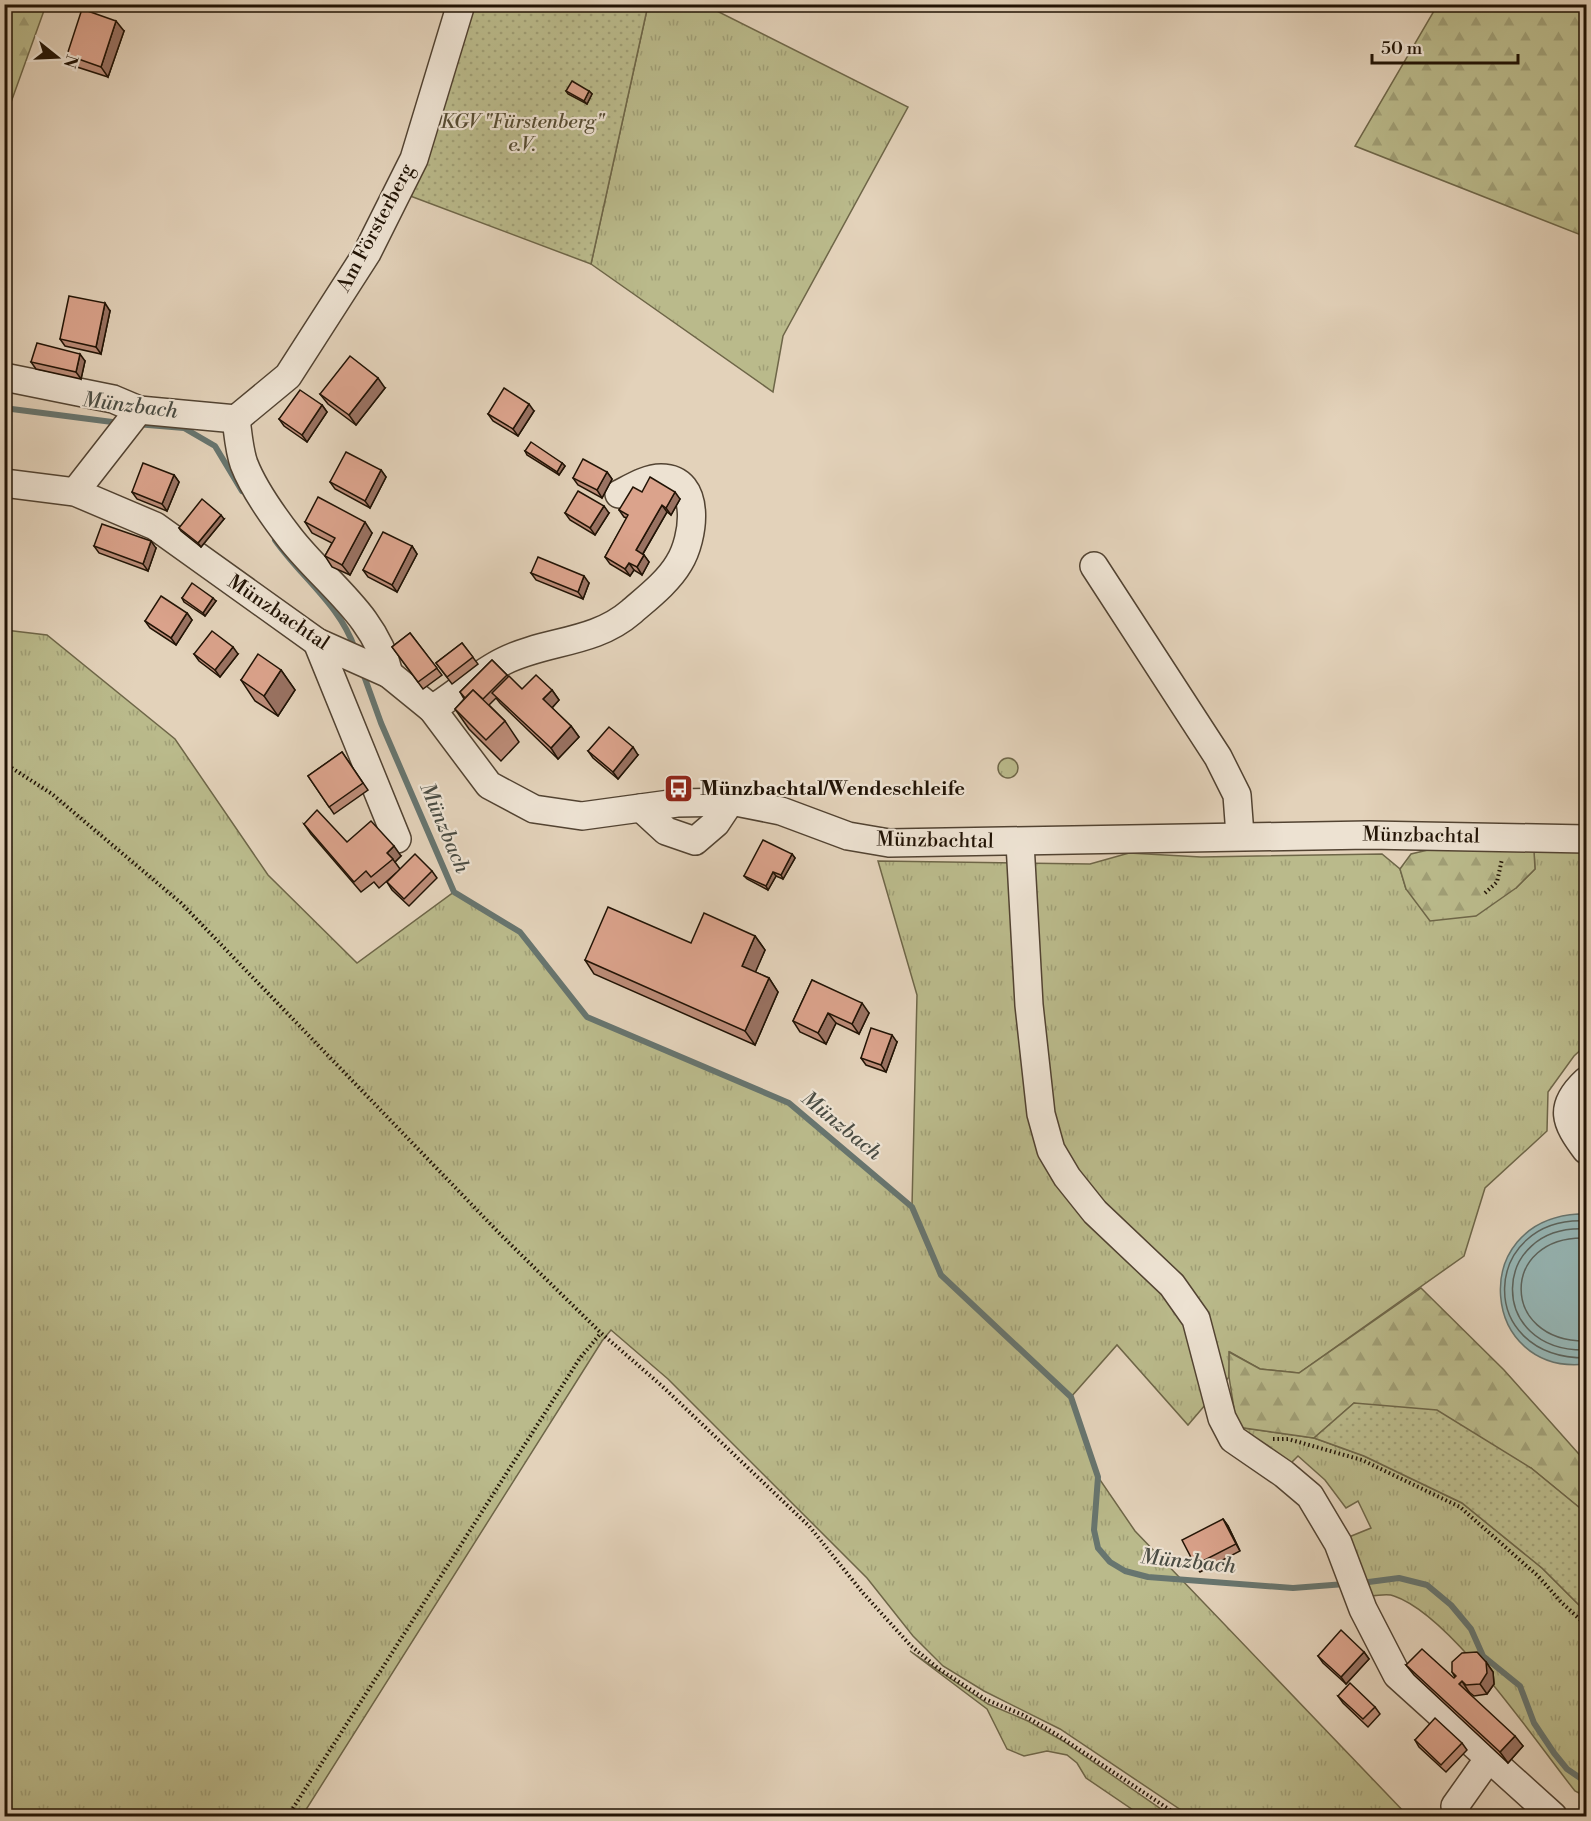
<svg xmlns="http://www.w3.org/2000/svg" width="1591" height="1821" viewBox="0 0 1591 1821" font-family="'Libre Bodoni',serif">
	<defs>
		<pattern id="grass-tufts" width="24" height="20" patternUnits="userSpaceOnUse" patternTransform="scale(1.5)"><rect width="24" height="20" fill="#baba8b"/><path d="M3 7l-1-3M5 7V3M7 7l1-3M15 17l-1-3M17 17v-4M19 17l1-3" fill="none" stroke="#a09f76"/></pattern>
		<pattern id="forest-firs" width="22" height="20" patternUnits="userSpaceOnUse" patternTransform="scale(1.5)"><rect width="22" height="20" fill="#baba8b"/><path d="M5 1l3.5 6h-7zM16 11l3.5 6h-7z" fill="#a09f76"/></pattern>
		<pattern id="garden-dots" width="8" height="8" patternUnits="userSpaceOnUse" patternTransform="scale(1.5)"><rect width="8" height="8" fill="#baba8b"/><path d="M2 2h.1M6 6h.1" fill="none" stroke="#a09f76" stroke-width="1.8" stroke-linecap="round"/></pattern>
	</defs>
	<rect width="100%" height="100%" fill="#e3d2ba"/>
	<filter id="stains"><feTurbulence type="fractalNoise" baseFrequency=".00333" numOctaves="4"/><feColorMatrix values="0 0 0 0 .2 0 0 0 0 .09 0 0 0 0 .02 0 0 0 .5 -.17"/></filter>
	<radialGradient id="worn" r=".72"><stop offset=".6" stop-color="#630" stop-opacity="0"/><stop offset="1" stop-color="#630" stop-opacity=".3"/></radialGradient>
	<g fill="url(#grass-tufts)" stroke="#6e6648" stroke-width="1.5">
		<path d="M648,5H705L908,107L783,336L773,392L591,264Z"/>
		<path d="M5,630L47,635L175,739L268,875L357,963L454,892L520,932L587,1017L789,1103L912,1206L917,995L878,861L1090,864L1129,853L1201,857L1382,854L1400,869L1406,889L1516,888L1535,869L1534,851L1586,852V1045L1574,1056L1548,1092L1547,1131L1485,1188L1464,1256L1299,1373L1260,1369L1230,1352L1229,1377L1188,1425L1117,1345L1071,1397L1098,1477L1135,1531L1408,1816H1190L1060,1729L984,1691L943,1666L913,1636L867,1578L668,1379L611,1330L602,1341L302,1816H5Z"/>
		<circle cx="1008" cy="768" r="10"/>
		<path d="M1237,1427L1314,1438L1364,1456L1462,1503L1542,1568L1586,1612V1797L1575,1791C1535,1741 1451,1615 1394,1596C1387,1593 1378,1596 1371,1596L1344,1539L1371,1528L1358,1501L1346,1508L1325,1480L1298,1456L1288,1466Z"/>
		<path d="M910,1651L988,1704L1028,1721L1063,1741L1171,1816H1142L1086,1778L1077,1763L1067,1755L1047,1751L1024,1756L1007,1749L987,1709Z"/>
	</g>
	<g fill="url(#forest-firs)" stroke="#6e6648" stroke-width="1.5">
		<path d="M5,4L46,5L5,119L4,5Z"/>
		<path d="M1438,4L1586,5V237L1355,146Z"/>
		<path d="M1432,849L1534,851L1535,869L1516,888L1476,916L1430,921L1406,889L1400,869L1411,854Z"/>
		<path d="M1421,1288L1504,1370L1586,1462V1513L1531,1468L1354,1403L1314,1438L1237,1427L1229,1377V1352L1260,1369L1299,1373Z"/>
	</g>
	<g fill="url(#garden-dots)" stroke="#6e6648" stroke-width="1.5">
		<path d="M462,5H648L591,264L397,191Z"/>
		<path d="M1354,1403L1437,1410L1531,1468L1586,1513V1612L1542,1568L1462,1503L1364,1456L1314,1438Z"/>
	</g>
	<path fill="#96b6b5" stroke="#67756f" stroke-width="1.5" d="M1578,1214L1586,1215V1364C1481,1376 1466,1221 1578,1214Z"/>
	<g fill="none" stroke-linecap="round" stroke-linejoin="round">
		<g stroke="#5c645d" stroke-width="1.5">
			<path d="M1586,1221C1482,1216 1473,1358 1586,1358"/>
			<path d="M1586,1229C1490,1224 1486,1352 1586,1350"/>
			<path d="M1586,1238C1500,1235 1499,1342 1586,1341"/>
		</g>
		<g stroke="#67756f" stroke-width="6">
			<path d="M4,408L120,423"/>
			<path d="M136,424L184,428L215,446L242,491"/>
			<path d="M275,540C301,577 340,605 355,649"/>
			<path d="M363,673L381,723L454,892L520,932L587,1017L789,1103L912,1207L941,1275L1071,1397L1098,1477L1094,1530L1098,1548L1110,1562L1125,1571L1148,1577L1293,1588L1345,1584"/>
			<path d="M1361,1583L1399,1578L1427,1585L1451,1605L1471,1629L1483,1656L1520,1686L1534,1723L1554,1753L1567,1769L1586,1782"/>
		</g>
		<defs>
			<g id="minor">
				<path d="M4,377L113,399L139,410L236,419"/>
				<path d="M236,419L288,376L367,253L414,159L461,4"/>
				<path d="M236,419C238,433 239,450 244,464C254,490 273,516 290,538C325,583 376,615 389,674"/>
				<path d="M4,483L75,492L155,526L317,642L389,674L432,709L489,785L534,809L582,816L677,803L736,802L781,811L848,836L889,843L1369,835L1586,839"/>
				<path d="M75,492L139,410"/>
				<path d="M1094,566L1218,757L1237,795L1240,835"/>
				<path d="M317,642L397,839"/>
				<path d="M432,709C456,694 479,673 504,661C546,640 594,644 631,612C647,598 668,582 679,563C694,539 703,478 661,478C647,478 631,488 619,494"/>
				<path d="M641,808L666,831L695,841L716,823L730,802"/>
				<path d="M1020,843L1029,1005L1041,1114L1051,1150L1067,1177L1095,1212L1172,1285L1196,1319L1222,1418L1233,1439L1284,1474L1310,1496L1338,1543L1363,1609L1397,1675L1553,1816"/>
				<path d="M1586,1081C1558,1107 1565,1122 1586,1150"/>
				<path d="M1458,1816L1455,1806L1489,1758"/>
			</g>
		</defs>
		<use href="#minor" stroke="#524332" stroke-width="30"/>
		<g stroke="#211305" stroke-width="4" stroke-dasharray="1.5 3" stroke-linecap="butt">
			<path d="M4,763L52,794L181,903L501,1235L601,1333L662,1386L809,1526L863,1593L911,1646L939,1669L985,1699L1023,1715L1056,1734L1179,1816"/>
			<path d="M1485,893L1497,882L1502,859"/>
			<path d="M1273,1439H1288L1362,1460L1460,1507L1538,1576L1561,1602L1586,1625"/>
			<path d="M288,1816L580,1358L601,1333"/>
		</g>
		<use href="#minor" stroke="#ede2d2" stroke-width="27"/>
	</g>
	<g fill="#bc8c78" stroke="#211305" stroke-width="1.5">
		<path d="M124,31L108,77L74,66L67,55Z"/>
		<path d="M566,91H589L592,94L587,104L568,94Z"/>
		<path d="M110,311L101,354L65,346L60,339Z"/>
		<path d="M85,361L81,379L36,369L31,362Z"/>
		<path d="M385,388L356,425L328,404L320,394Z"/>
		<path d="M322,405L327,412L307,442L284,426L279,419Z"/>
		<path d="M534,411L518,436L493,421L488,414Z"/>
		<path d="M525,451L562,463L565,466L559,475L527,455Z"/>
		<path d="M381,470L386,477L370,508L335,489L330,482Z"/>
		<path d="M607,472L612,479L602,498L578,485L573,478Z"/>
		<path d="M174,475L179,482L167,511L137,499L132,492Z"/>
		<path d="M642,492L680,499L671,515L667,512L643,554L649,562L642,575L634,570L630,576L610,564L605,557L627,518L624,517L619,510Z"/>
		<path d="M565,513H609L595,535L570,520Z"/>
		<path d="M224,519L201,547L181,531L179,528Z"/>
		<path d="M305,522L372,533L350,575L332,567L325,556L332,543L312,533Z"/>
		<path d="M94,546L156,548L148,571L99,553Z"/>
		<path d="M412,546L417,554L397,592L368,577L363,570Z"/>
		<path d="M531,573L589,583L583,599L536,580Z"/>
		<path d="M182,598L216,601L205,616L184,602Z"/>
		<path d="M187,613L192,620L176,645L150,628L145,621Z"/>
		<path d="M410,633L442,675L423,689L392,647Z"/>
		<path d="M462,643L478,664L452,684L436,663Z"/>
		<path d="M194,654H238L220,677L199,661Z"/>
		<path d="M492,660L508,676L522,689L552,690L559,700L552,708L571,726L579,737L558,759L500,703L496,698L489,705L505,721L519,742L501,761L469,729L455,709L464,699L460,692Z"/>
		<path d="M281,670L295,690L278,716L255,701L241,680Z"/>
		<path d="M588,751L638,755L618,779L593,758Z"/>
		<path d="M342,752L368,790L334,814L308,776Z"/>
		<path d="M304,824L347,842L401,856L395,862L400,869L432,871L437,878L409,906L392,890L387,882L396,873L379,888L374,882L361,892L311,834Z"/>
		<path d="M792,854L795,858L783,879L776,876L768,890L747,879L744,876Z"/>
		<path d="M755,936L765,950L755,972L769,978L778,992L755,1045L594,974L585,960L691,943Z"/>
		<path d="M812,980L869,1013L859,1034L836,1023L826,1044L800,1032L793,1021Z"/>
		<path d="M897,1042L886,1072L866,1065L861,1058Z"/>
		<path d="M1223,1519L1228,1526L1240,1551L1200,1572L1195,1565Z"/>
		<path d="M1364,1652L1369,1659L1346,1684L1323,1663L1318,1656Z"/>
		<path d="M1486,1662L1493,1672L1494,1684L1487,1694L1474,1696L1469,1692L1468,1693L1523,1746L1508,1763L1414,1675L1406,1665L1454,1678L1455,1677L1452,1672Z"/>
		<path d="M1338,1696L1375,1707L1380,1714L1368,1727L1343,1703Z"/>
		<path d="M1415,1740L1462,1743L1467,1750L1446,1772L1419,1747Z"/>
	</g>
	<g fill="#997262" stroke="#211305" stroke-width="1.5">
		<path d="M116,21L124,31L108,77L101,67Z"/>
		<path d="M589,91L592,94L587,104L584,101Z"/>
		<path d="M105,303L110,311L101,354L96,347Z"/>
		<path d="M5,349L10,356L4,374V351Z"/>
		<path d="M80,354L85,361L81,379L76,372Z"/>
		<path d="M378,378L385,388L356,425L349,415Z"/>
		<path d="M529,404L534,411L518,436L513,429Z"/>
		<path d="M322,405L327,412L307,442L302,435Z"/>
		<path d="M562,463L565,466L559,475L557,472Z"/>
		<path d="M381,470L386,477L370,508L365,501Z"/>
		<path d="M607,472L612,479L602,498L597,490Z"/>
		<path d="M174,475L179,482L167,511L162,504Z"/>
		<path d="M675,492L680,499L671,515L666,508Z"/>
		<path d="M662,505L667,512L641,557L636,550Z"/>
		<path d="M604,506L609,513L595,535L590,528Z"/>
		<path d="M221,515L224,519L201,547L198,543Z"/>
		<path d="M365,522L372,533L350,575L342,565Z"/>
		<path d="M151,541L156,548L148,571L143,564Z"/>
		<path d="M412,546L417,554L397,592L392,585Z"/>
		<path d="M644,555L649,562L642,575L637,567Z"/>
		<path d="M629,563L634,570L630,576L625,569Z"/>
		<path d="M584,576L589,583L583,599L578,592Z"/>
		<path d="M213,598L216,601L205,616L203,613Z"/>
		<path d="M187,613L192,620L176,645L171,638Z"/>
		<path d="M233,647L238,654L220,677L215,670Z"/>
		<path d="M281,670L295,690L278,716L264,696Z"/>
		<path d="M552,690L559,700L550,710L543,699Z"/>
		<path d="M571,726L579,737L558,759L551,748Z"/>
		<path d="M633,747L638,755L618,779L613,772Z"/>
		<path d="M394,846L401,856L395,862L387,853Z"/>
		<path d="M792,854L795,858L783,879L781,875Z"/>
		<path d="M773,872L776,876L768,890L766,886Z"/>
		<path d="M755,936L765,950L752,980L742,966Z"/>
		<path d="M769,978L778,992L755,1045L745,1031Z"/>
		<path d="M862,1003L869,1013L859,1034L852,1024Z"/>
		<path d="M828,1013L836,1023L826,1044L818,1033Z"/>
		<path d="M892,1035L897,1042L886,1072L881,1065Z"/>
		<path d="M1223,1519L1228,1526L1240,1551L1236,1544Z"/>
		<path d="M1364,1652L1369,1659L1346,1684L1341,1677Z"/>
		<path d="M1486,1662L1493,1672L1494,1684L1487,1694L1480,1684Z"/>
		<path d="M1462,1681L1469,1692L1466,1695L1459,1684Z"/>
		<path d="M1515,1736L1523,1746L1508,1763L1500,1752Z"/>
	</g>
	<g fill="#dba38c" stroke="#211305" stroke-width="1.5">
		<path d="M82,9L116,21L101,67L67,55Z"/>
		<path d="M572,81L589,91L584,101L566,91Z"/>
		<path d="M69,296L105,303L96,347L60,339Z"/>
		<path d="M37,343L80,354L76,372L31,362Z"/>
		<path d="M350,356L378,378L349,415L320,394Z"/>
		<path d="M504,388L529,404L513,429L488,414Z"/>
		<path d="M300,390L322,405L302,435L279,419Z"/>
		<path d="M531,442L562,463L557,472L525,451Z"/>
		<path d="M346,452L381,470L365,501L330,482Z"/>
		<path d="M583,459L607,472L597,490L573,478Z"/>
		<path d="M143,463L174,475L162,504L132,492Z"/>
		<path d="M650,477L675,492L666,508L662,505L636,550L644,555L637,567L629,563L625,569L605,557L628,515L619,510L633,487L642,492Z"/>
		<path d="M578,491L604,506L590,528L565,513Z"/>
		<path d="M318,497L365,522L342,565L325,556L335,538L305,522Z"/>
		<path d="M202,499L221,515L198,543L179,528Z"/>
		<path d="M102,524L151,541L143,564L94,546Z"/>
		<path d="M383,532L412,546L392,585L363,570Z"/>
		<path d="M538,557L584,576L578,592L531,573Z"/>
		<path d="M192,583L213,598L203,613L182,598Z"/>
		<path d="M161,596L187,613L171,638L145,621Z"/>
		<path d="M212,631L233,647L215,670L194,654Z"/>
		<path d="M410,633L437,668L418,682L392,647Z"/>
		<path d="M462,643L473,657L447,677L436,663Z"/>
		<path d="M258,654L281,670L264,696L241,680Z"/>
		<path d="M492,660L507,675L483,699L473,690L465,698L460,692Z"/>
		<path d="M536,675L552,690L543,699L571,726L551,748L492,693L509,676L522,689Z"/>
		<path d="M473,690L505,721L486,740L455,709Z"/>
		<path d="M609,727L633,747L613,772L588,751Z"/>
		<path d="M342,752L363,783L329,807L308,776Z"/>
		<path d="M317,810L347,842L371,821L394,846L387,853L393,859L371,877L366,871L354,882L304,824Z"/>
		<path d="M763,840L792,854L781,875L773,872L766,886L744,876Z"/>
		<path d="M415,854L432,871L404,899L387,882Z"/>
		<path d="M608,907L691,943L704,913L755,936L742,966L769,978L745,1031L585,960Z"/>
		<path d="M812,980L862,1003L852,1024L828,1013L818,1033L793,1021Z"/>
		<path d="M871,1028L892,1035L881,1065L861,1058Z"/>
		<path d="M1223,1519L1236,1544L1195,1565L1182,1540Z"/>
		<path d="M1341,1630L1364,1652L1341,1677L1318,1656Z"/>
		<path d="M1422,1649L1454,1678L1456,1676L1452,1672V1662L1462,1653L1477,1652L1486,1662L1487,1673L1480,1684L1466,1685L1462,1681L1459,1684L1515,1736L1500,1752L1406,1665Z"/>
		<path d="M1350,1683L1375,1707L1363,1719L1338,1696Z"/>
		<path d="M1435,1718L1462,1743L1441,1765L1415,1740Z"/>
	</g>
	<defs>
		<symbol id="bus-square" viewBox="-11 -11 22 22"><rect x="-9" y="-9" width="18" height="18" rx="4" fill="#8f2418" stroke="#ede2d2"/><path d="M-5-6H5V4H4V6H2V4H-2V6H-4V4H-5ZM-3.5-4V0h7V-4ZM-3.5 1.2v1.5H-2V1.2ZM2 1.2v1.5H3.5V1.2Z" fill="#fff"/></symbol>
	</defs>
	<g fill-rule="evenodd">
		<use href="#bus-square" x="662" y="772" width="33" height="33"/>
	</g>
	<g text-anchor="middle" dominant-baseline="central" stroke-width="4.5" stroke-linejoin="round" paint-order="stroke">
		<g font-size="20" font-style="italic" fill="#574d34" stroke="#ede2d2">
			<text x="522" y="122">KGV "Fürstenberg"<tspan x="522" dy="23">e.V.</tspan></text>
		</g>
		<g font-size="20" fill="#211305" stroke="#ede2d2">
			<text transform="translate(376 228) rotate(-62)">Am Försterberg</text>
			<text transform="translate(278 613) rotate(34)">Münzbachtal</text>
			<text transform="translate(1421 836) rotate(1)">Münzbachtal</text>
			<text transform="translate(935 841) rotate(1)">Münzbachtal</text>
		</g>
		<g font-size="20" font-weight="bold" fill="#211305" stroke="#ede2d2" text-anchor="start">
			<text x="700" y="789">Münzbachtal/Wendeschleife</text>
		</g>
		<g font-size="21" font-style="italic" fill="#4a4c43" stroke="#ede2d2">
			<text transform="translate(130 406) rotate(7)">Münzbach</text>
			<text transform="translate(444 828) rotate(67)">Münzbach</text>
			<text transform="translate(841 1126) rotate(39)">Münzbach</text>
			<text transform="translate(1188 1562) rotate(6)">Münzbach</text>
		</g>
	</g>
	<rect width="1591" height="1821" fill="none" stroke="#e3d2ba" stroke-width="24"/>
	<rect x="6" y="6" width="1579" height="1809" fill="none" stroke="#211305" stroke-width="3"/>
	<rect x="12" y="12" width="1567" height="1797" fill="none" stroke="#211305" stroke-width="1.5"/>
	<g transform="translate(57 57) rotate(108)" stroke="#ede2d2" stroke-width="4.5" paint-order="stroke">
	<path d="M0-4.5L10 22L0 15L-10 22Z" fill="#211305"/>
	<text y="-9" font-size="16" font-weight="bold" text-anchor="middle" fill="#211305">N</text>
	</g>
	<path d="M1372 54v9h146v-9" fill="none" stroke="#211305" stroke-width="3"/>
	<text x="1381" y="54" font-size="18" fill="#211305" stroke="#ede2d2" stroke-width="4.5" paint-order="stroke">50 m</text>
	<rect width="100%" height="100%" filter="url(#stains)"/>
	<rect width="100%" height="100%" fill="url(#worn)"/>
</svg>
